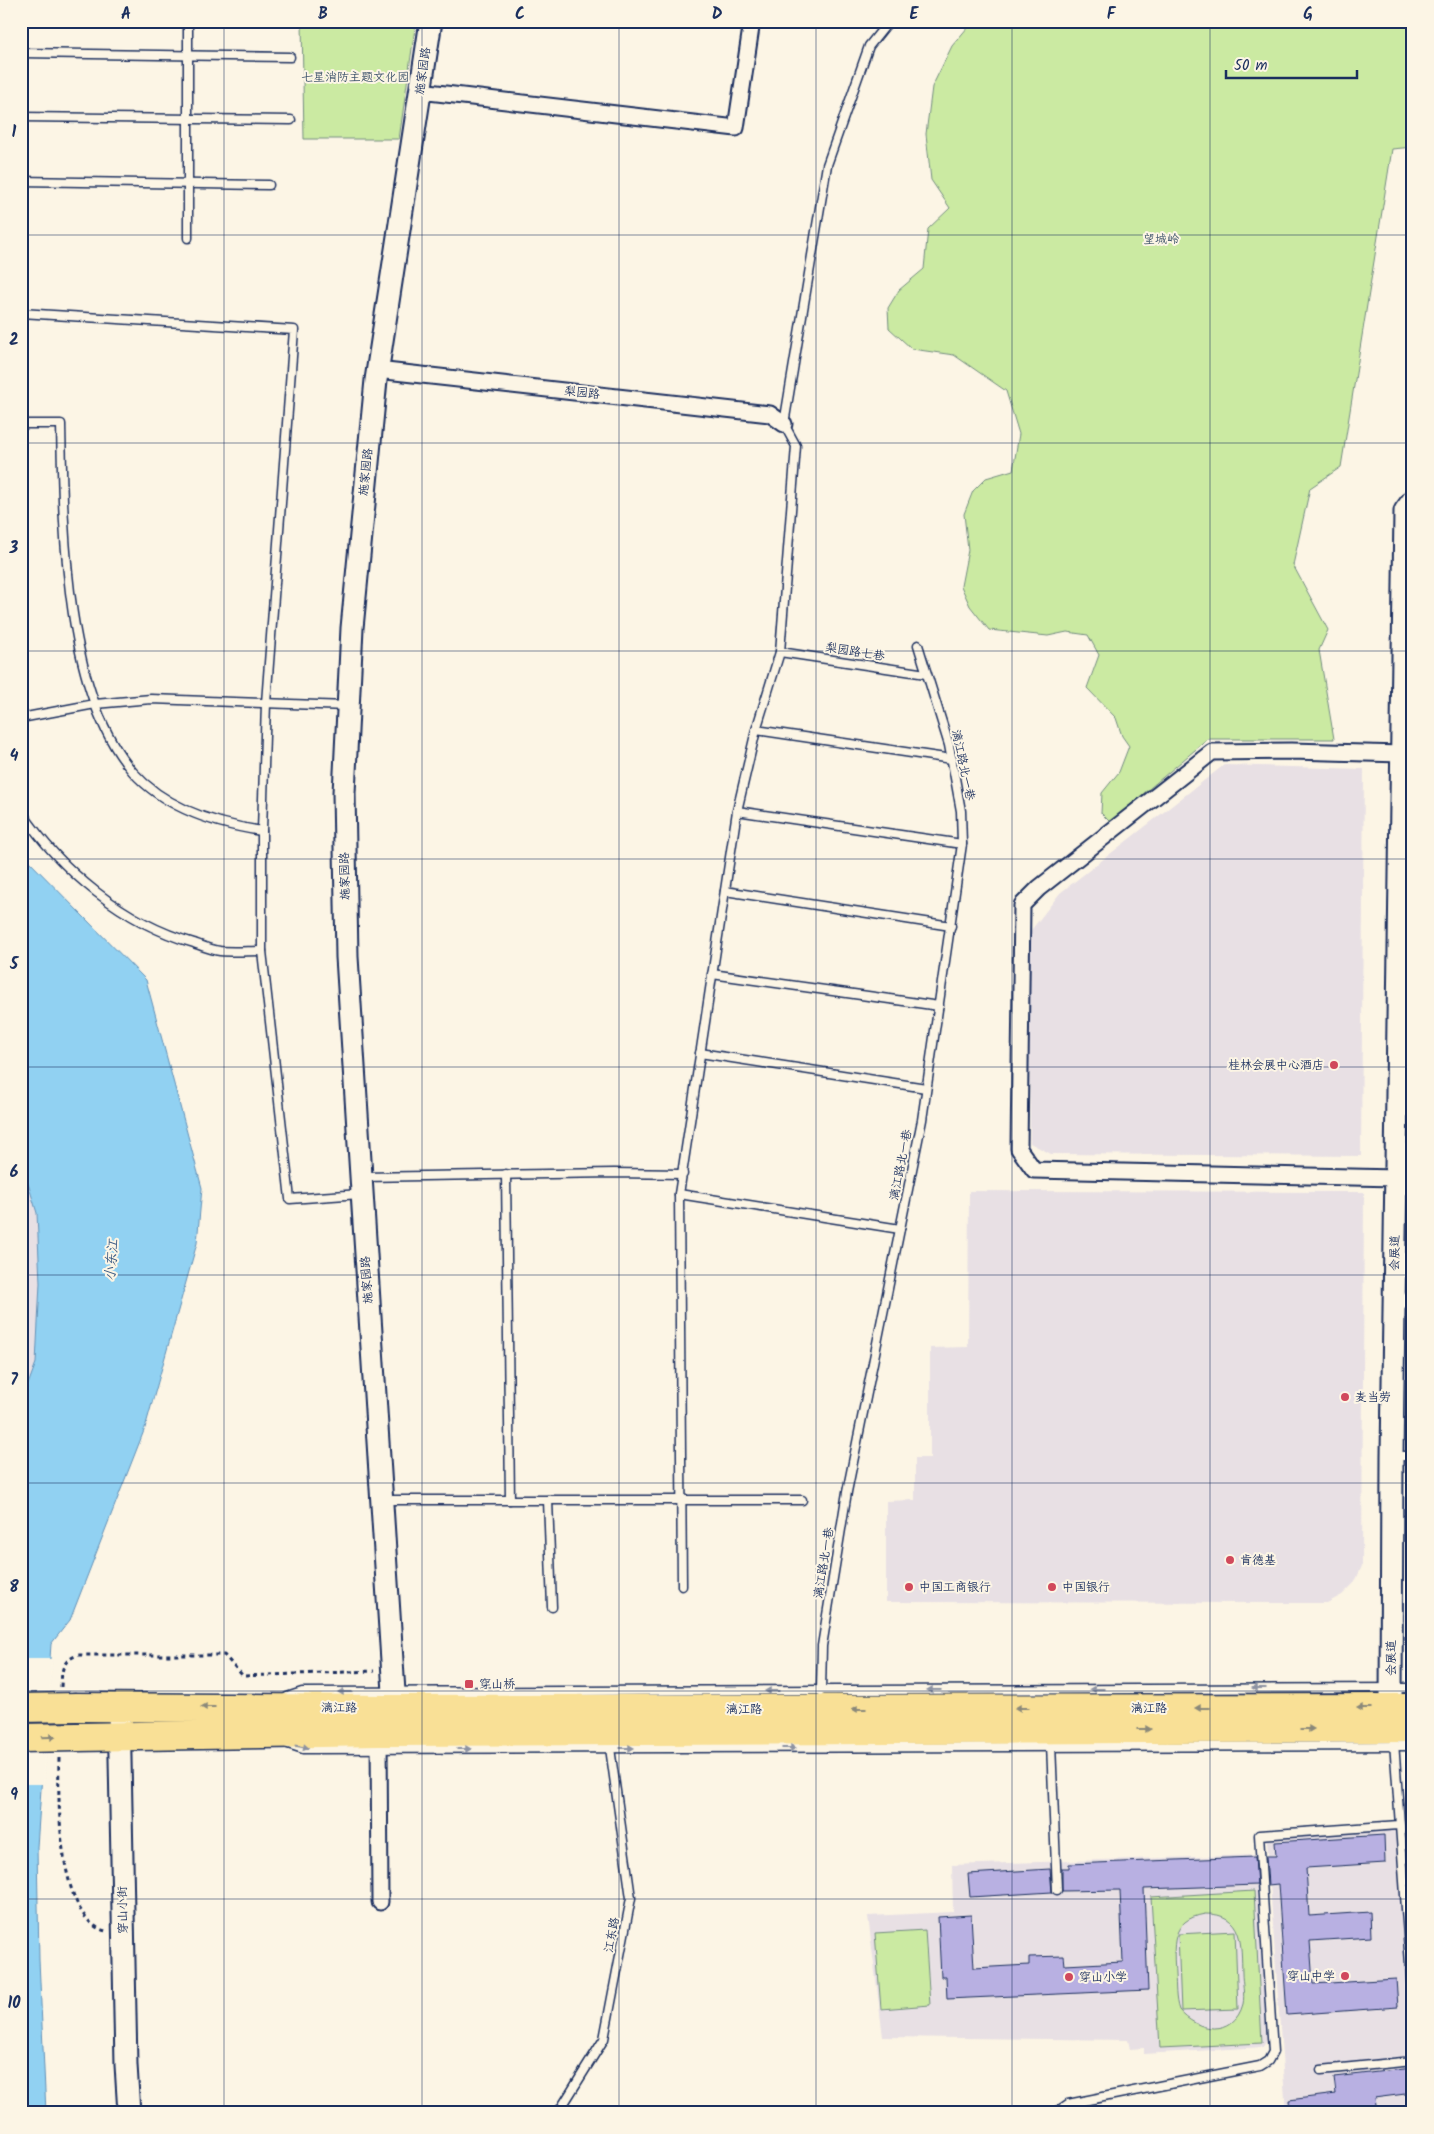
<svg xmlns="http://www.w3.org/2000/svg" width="1434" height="2134" viewBox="0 0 1434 2134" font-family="Kalam,'LXGW WenKai TC',sans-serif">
	<rect width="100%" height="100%" fill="#fcf5e5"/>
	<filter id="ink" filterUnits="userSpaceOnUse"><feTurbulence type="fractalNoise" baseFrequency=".02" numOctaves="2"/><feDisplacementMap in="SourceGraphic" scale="10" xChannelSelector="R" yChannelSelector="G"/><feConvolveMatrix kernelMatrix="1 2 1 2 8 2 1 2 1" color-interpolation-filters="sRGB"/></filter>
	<g filter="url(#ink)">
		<g fill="#e8e0e4">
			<path d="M1224,765L1364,769L1361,1156L1051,1154L1030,1143L1029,933L1060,893Z"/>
			<path d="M21,1161L37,1213L40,1283L36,1363L21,1403Z"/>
			<path d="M969,1191L1364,1192L1362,1566L1355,1582L1342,1595L1327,1603H1310L886,1602V1501L915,1500V1458H930V1348L968,1347Z"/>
			<path d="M1413,1828V2113H1286L1267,1839Z"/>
			<path d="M1255,1855L1267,2040L1263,2047L1144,2054V2048L1130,2049L1128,2040L883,2037L868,1916L953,1912L952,1865Z"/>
		</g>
		<g fill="#cbeaa2" stroke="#738c80" fill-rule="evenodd">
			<path d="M302,21H416L399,139H304Z"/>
			<path d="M973,21H1413V147L1392,149L1341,467L1310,488L1293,565L1328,630L1319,650L1334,739H1208L1110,822L1101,813L1102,793L1119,772L1129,746L1122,736L1116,718L1087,688L1099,655L1088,635L1067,632L1048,636L989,630L970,606L961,586L968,550L964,514L973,491L986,478L1013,470L1019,434L1006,391L954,355L912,349L889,328L888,308L899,290L924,269L928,229L950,208L931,180L926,134L932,87L952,46Z"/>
			<path d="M1254,1891L1262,2043L1160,2048L1151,1897ZM1205,1914C1244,1913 1241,1945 1242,1973C1242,1982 1245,1995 1243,2004C1234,2038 1197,2032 1179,2010C1175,1999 1176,1986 1175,1975C1174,1946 1169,1920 1205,1914Z"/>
			<path d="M925,1930L930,2005L881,2009L875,1933Z"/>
			<path d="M1235,1931L1238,2009L1181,2011L1178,1934Z"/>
		</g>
		<path fill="#91d1f2" stroke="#6290b7" d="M21,853L146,980L202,1188L197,1243L145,1428L70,1620L51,1644L37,1847L39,1960L46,2113H21V1403L36,1363L40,1283L37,1213L21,1161Z"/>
		<path fill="#fcf5e5" d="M21,1659H52L44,1784H21Z"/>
		<g fill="#b8b0e2" stroke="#1b2f5e">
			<path d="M1384,1835L1385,1863L1306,1868L1309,1916L1370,1912L1371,1937L1310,1941L1313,1984L1396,1979L1398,2007L1287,2015L1278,1884L1268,1885L1266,1856H1276L1275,1842Z"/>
			<path d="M1255,1857L1257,1885L1144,1889L1148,1990L947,1999L946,1977H941L938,1917L971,1915L974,1968L1029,1965V1957L1064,1956L1065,1965L1123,1962L1120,1890L1062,1891V1868H1069V1864Z"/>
			<path d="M1050,1869L1052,1892L970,1897L968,1874Z"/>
			<path d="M1413,2068V2093L1374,2098L1376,2113H1290L1289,2100L1336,2094L1334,2077Z"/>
		</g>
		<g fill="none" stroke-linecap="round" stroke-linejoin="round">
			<defs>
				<g id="lane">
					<path d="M188,21V238"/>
					<path d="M21,53L290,57"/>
					<path d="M21,117L291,120"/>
					<path d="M21,181L269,185"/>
					<path d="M21,313L294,330L266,703L262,831V951L290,1199L360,1194"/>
					<path d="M21,424H61C63,525 64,693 133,772C166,809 215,824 262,831"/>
					<path d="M780,652L926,674"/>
					<path d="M21,718L95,704L151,699L347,706"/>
					<path d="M756,730L952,759"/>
					<path d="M21,811C61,871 124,923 194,943C202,946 211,950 220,951C233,952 248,951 262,951"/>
					<path d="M737,811L962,844"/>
					<path d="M725,891L951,926"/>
					<path d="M1400,956H1413"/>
					<path d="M712,974L939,1006"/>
					<path d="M700,1053L926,1088"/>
					<path d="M506,1174L510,1500"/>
					<path d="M363,1177L614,1173L683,1174"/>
					<path d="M679,1194L900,1229"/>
					<path d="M1399,1310L1413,1289"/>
					<path d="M1392,1456H1413"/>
					<path d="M383,1500H802"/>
					<path d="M548,1500L552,1607"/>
					<path d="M682,1586L679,1194L737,811L756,730L780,652L796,446L784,424L827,165L869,46L889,21"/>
					<path d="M821,1691L822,1646L847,1492L922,1120L962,844L961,811L949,745L918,645"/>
					<path d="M287,1697L302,1692L1413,1688"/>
					<path d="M1394,1742L1413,2006"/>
					<path d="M288,1744L303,1749L1413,1746"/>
					<path d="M1051,1744L1057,1890"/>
					<path d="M1321,2070L1413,2061"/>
					<path d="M558,2113L604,2039L631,1898L610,1748"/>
					<path d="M1055,2113L1068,2104L1260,2066L1268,2061L1273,2052L1259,1835L1399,1825"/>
				</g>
				<g id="street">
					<path d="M420,91L736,128L752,21"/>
					<path d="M377,370L770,414L784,424"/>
					<path d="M1396,1178L1034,1170L1019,1149L1022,905L1039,888L1212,752L1291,751L1402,754"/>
					<path d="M379,1732L380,1902"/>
				</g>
				<g id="secondary">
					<path d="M119,1707L126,2065L129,2113"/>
					<path d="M1391,1708L1392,1456L1405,511L1413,500"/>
					<path d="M383,1722L394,1692L347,957L344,793L352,628L376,380L431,21"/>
				</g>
				<g id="highway">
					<path d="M76,1707L387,1709L1413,1708"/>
					<path d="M77,1737L379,1732L1413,1728"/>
				</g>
			</defs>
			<use href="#lane" stroke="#1b2f5e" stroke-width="11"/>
			<use href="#street" stroke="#1b2f5e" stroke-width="19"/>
			<use href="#secondary" stroke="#1b2f5e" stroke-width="25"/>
			<use href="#highway" stroke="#1b2f5e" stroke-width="31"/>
			<g stroke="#1b2f5e" stroke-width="3" stroke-dasharray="4 4" stroke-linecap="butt">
				<path d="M61,1687C62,1670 61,1661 78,1655H224L243,1676L374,1671"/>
				<path d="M59,1758C58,1797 57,1920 106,1931"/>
			</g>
			<use href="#lane" stroke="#fcf5e5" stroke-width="8"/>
			<use href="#street" stroke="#fcf5e5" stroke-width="15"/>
			<use href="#secondary" stroke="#fcf5e5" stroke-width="21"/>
			<use href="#highway" stroke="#f9e096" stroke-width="28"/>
			<defs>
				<g id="highway-bridge">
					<path d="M21,1708L76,1707"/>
					<path d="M21,1738L77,1737"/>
				</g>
			</defs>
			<use href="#highway-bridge" stroke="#1b2f5e" stroke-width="31" stroke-linecap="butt"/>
			<use href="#highway-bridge" stroke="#f9e096" stroke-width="28"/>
		</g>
		<defs><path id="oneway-solid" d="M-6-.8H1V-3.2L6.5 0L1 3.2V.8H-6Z" transform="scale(1.25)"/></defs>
		<g fill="#8c92a2">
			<use href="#oneway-solid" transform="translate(1259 1688) rotate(180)"/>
			<use href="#oneway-solid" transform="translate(1097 1689) rotate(180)"/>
			<use href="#oneway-solid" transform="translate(934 1690) rotate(180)"/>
			<use href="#oneway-solid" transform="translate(772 1691) rotate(180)"/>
			<use href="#oneway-solid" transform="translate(345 1692) rotate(180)"/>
			<use href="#oneway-solid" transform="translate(302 1747) rotate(11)"/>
			<use href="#oneway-solid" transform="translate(627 1748)"/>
			<use href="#oneway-solid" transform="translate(789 1748)"/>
			<use href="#oneway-solid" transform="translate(464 1749)"/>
		</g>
		<g fill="#8a887a">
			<use href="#oneway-solid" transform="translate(208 1707) rotate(180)"/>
			<use href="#oneway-solid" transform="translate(1022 1708) rotate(180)"/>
			<use href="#oneway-solid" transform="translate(1202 1708) rotate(180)"/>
			<use href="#oneway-solid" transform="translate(1364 1708) rotate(180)"/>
			<use href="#oneway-solid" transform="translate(859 1709) rotate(180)"/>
			<use href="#oneway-solid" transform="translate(1144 1729)"/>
			<use href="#oneway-solid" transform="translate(1307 1729)"/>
			<use href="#oneway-solid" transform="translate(49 1737) rotate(-1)"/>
		</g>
	</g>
	<path fill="none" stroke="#1b2f5e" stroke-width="1" stroke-opacity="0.55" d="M224,21V2113M422,21V2113M619,21V2113M816,21V2113M1012,21V2113M1210,21V2113M21,235H1413M21,443H1413M21,651H1413M21,859H1413M21,1067H1413M21,1275H1413M21,1483H1413M21,1691H1413M21,1899H1413"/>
	<g fill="#d1495b" stroke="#fcf5e5" stroke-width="2">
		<circle cx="1334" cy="1065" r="5"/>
		<circle cx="1345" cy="1397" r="5"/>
		<circle cx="1230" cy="1560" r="5"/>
		<circle cx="909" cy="1587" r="5"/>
		<circle cx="1052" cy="1587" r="5"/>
		<rect x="464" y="1679" width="10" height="10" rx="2.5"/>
		<circle cx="1345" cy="1976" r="5"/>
		<circle cx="1069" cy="1977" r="5"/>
	</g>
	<g text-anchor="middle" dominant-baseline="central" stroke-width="4" stroke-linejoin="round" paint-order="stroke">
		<g font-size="12" fill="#1b2f5e" stroke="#fcf5e5">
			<text transform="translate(423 71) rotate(-82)">施家园路</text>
			<text transform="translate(582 393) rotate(6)">梨园路</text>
			<text transform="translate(366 472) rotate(-84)">施家园路</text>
			<text transform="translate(855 652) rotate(9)">梨园路七巷</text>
			<text transform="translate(963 765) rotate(78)">漓江路北一巷</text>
			<text transform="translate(345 876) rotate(-91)">施家园路</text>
			<text transform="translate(901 1165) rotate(-79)">漓江路北一巷</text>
			<text transform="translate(1395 1253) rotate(-89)">会展道</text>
			<text transform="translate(367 1280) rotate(-94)">施家园路</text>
			<text transform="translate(824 1563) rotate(-81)">漓江路北一巷</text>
			<text transform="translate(1391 1658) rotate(-90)">会展道</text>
			<text transform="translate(339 1708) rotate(1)">漓江路</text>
			<text x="1149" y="1708">漓江路</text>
			<text x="744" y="1709">漓江路</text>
			<text transform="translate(123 1910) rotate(-91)">穿山小街</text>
			<text transform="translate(612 1935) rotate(-79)">江东路</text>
		</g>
		<g font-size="12" fill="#3e546c" stroke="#fcf5e5">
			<text x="355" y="77">七星消防主题文化园</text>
			<text x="1161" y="239">望城岭</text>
		</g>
		<g font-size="12" fill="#1b2f5e" stroke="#fcf5e5" text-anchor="start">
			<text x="1324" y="1065" text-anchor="end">桂林会展中心酒店</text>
			<text x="1355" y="1397">麦当劳</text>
			<text x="1240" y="1560">肯德基</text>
			<text x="919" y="1587">中国工商银行</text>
			<text x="1062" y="1587">中国银行</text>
			<text x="479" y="1684">穿山桥</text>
			<text x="1335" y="1976" text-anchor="end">穿山中学</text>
			<text x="1079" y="1977">穿山小学</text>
		</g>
		<g font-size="14" font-style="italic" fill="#385883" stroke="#fcf5e5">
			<text transform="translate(112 1260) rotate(-85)">小东江</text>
		</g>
	</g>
	<rect width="1434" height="2134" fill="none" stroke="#fcf5e5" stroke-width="55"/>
	<path d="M1226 70v8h131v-8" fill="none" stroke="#1b2f5e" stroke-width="2.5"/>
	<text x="1234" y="70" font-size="15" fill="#1b2f5e" stroke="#fcf5e5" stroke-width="4" paint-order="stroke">50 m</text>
	<rect x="28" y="28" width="1378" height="2078" fill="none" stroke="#1b2f5e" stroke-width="2"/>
	<g font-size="16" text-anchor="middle" font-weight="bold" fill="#1b2f5e">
		<text x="126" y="19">A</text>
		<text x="323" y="19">B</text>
		<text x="520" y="19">C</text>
		<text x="717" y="19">D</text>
		<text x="914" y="19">E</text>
		<text x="1111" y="19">F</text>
		<text x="1308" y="19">G</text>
		<text x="14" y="137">1</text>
		<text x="14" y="345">2</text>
		<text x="14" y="553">3</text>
		<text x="14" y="761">4</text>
		<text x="14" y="969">5</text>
		<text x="14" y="1177">6</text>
		<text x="14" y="1385">7</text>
		<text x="14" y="1592">8</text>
		<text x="14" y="1800">9</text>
		<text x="14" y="2008">10</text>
	</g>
</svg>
